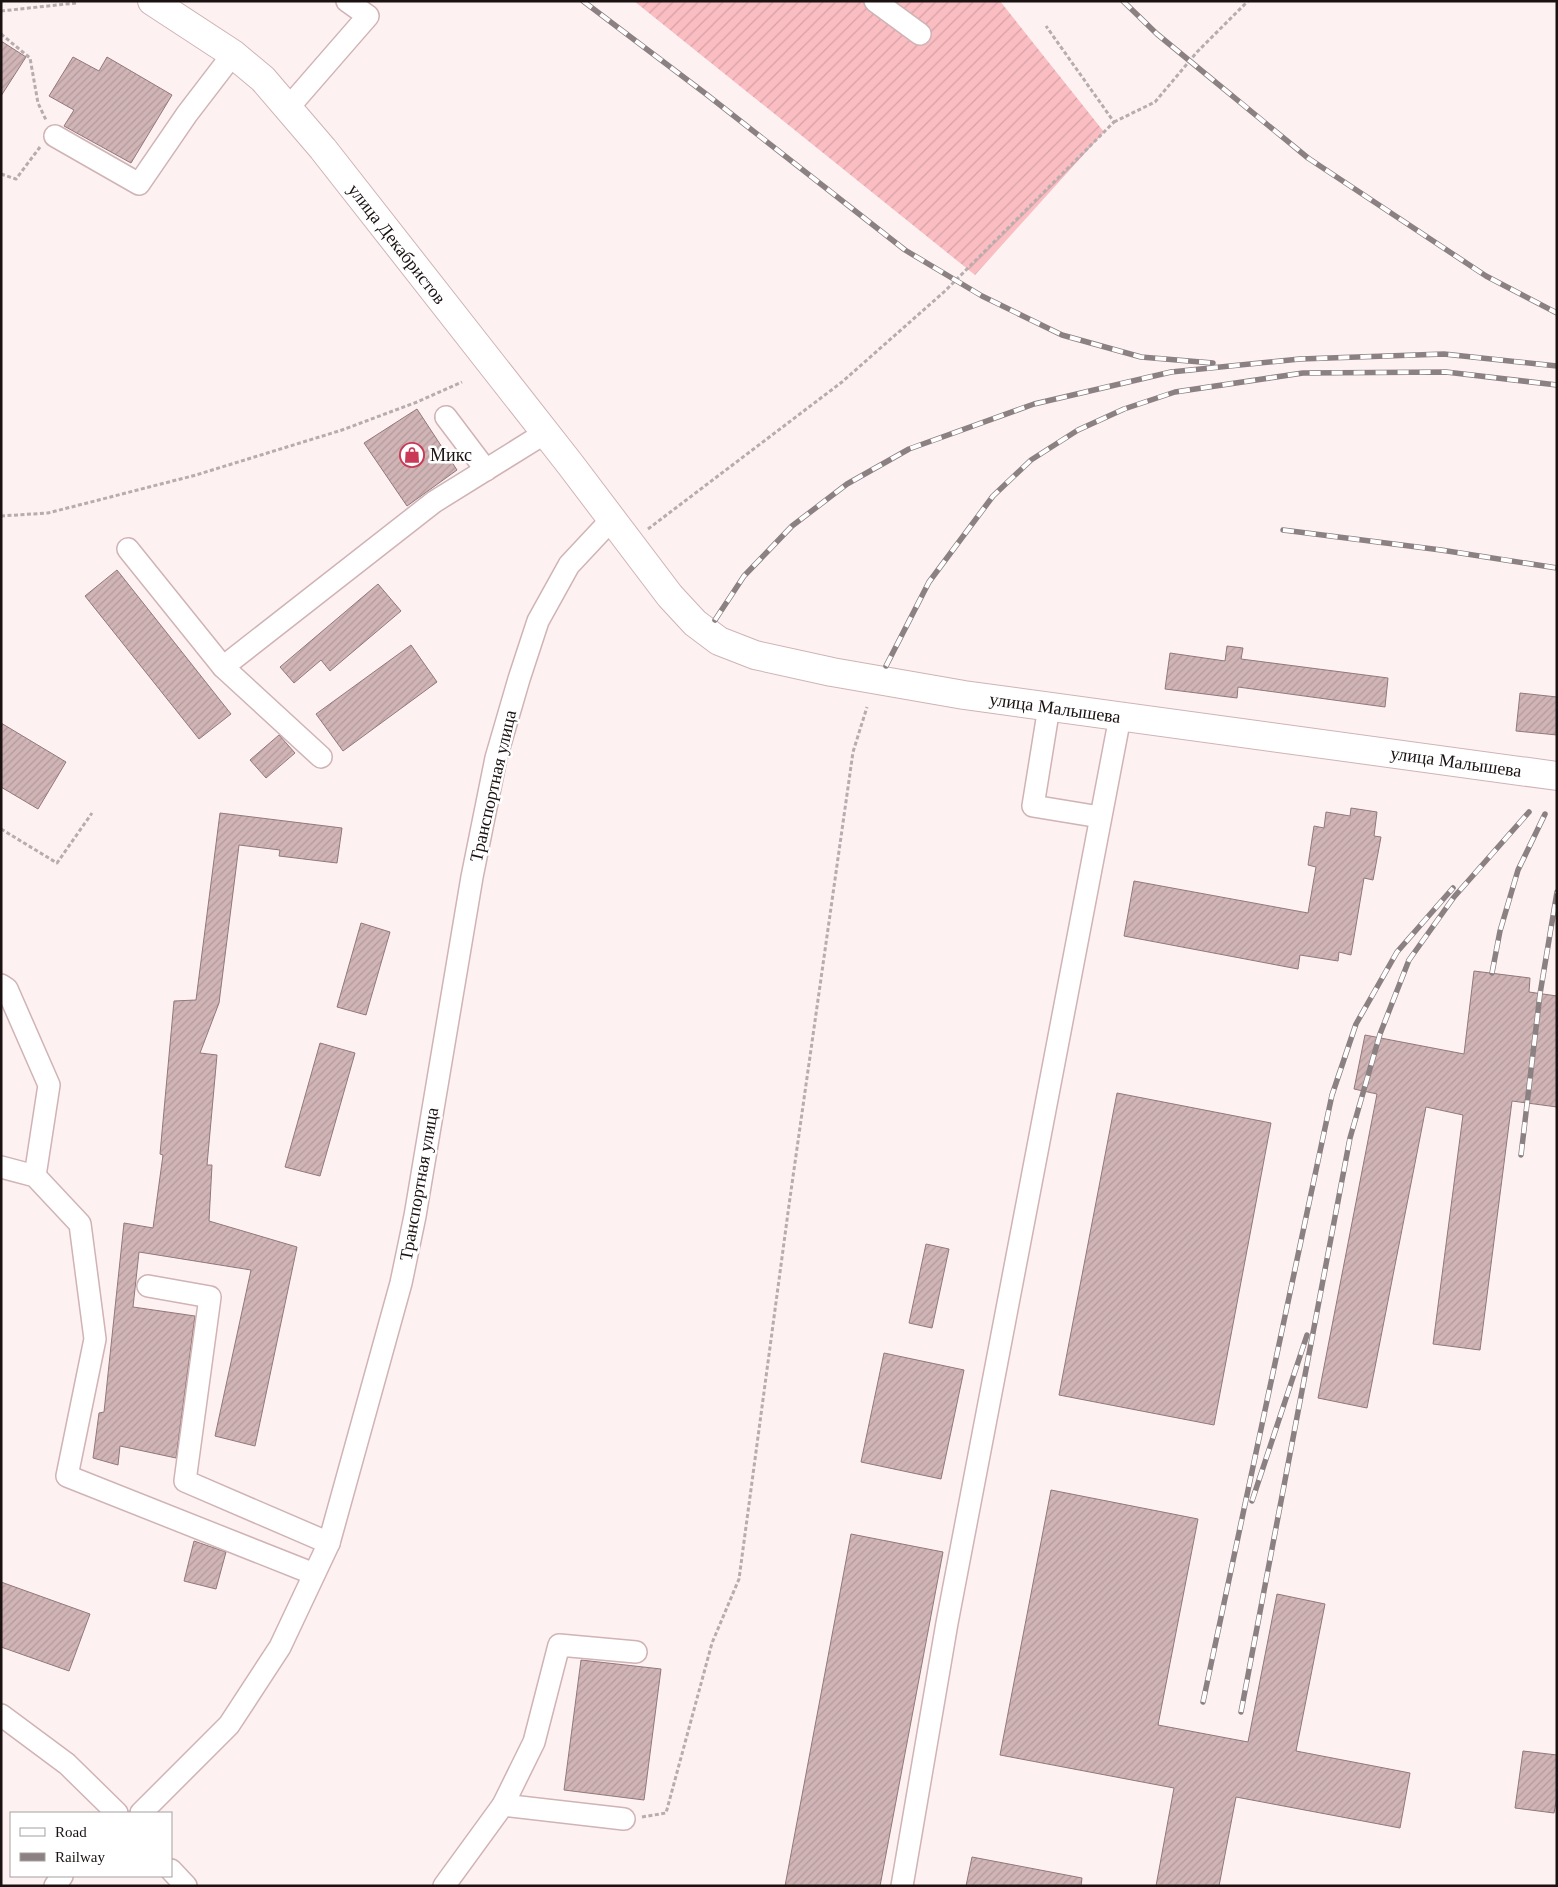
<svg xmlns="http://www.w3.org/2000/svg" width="1558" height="1887" viewBox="0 0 1558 1887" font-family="Georgia,serif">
	<defs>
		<pattern id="garden-furrows" width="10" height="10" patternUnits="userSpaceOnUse" patternTransform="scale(1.25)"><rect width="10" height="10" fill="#fabdc2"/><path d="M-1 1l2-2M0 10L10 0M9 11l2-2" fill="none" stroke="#d6a1a6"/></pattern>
		<pattern id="building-hatch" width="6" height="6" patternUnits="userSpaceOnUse" patternTransform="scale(1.25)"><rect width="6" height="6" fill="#d0b4b6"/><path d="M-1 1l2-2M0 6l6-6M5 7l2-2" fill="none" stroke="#b29a9b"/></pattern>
	</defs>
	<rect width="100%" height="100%" fill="#fdf1f2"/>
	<path fill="url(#garden-furrows)" d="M634,1H1000L1104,132L975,275Z"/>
	<g fill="url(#building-hatch)" stroke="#92787a">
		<path d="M1,41L26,57L1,96Z"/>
		<path d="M73,57L99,71L107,57L172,95L131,163L64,126L74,110L49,96Z"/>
		<path d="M417,409L457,470L407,506L364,443Z"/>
		<path d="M117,570L231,714L199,739L85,596Z"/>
		<path d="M378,584L401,611L330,671L321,660L294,683L280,667Z"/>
		<path d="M411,645L437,682L343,751L316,714Z"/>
		<path d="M1227,646L1243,648L1241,659L1388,678L1385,707L1238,687L1237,698L1165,689L1170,653L1225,661Z"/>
		<path d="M1520,693L1557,697V735L1516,731Z"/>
		<path d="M1,723L66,762L38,809L1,787Z"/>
		<path d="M279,735L295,753L266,778L250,760Z"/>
		<path d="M1351,808L1377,812L1374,836L1381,837L1373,880L1364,878L1351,955L1339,952L1338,961L1300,955L1298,969L1124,936L1134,881L1308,913L1316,867L1308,865L1314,826L1324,828L1326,812L1350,816Z"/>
		<path d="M220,813L342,828L337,863L279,856L280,850L239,845L219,1003L200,1053L217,1055L207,1165H212L209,1221L297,1247L255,1446L215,1436L251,1270L139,1252L133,1307L195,1316L176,1458L120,1446L118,1465L93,1458L99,1413L104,1412L124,1223L153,1228L163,1155L160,1154L174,1001L196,1000Z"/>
		<path d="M361,923L390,932L366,1015L337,1007Z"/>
		<path d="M1474,971L1530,978L1529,992L1557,996V1107L1512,1101L1480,1350L1433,1344L1463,1115L1426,1107L1367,1408L1318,1398L1377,1094L1354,1089L1365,1035L1464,1054Z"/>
		<path d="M320,1043L355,1053L320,1176L285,1167Z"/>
		<path d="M1117,1093L1271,1123L1214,1425L1059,1395Z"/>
		<path d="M926,1244L949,1249L932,1328L909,1323Z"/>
		<path d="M884,1353L964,1370L941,1479L861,1462Z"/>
		<path d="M1051,1490L1198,1519L1158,1725L1248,1742L1277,1594L1325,1604L1296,1751L1410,1773L1400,1828L1236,1797L1219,1886H1156L1174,1788L1000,1755Z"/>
		<path d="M851,1534L943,1552L880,1886H785Z"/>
		<path d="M194,1541L226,1552L216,1589L184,1581Z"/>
		<path d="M1,1582L90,1614L69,1671L1,1647Z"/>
		<path d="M581,1660L661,1669L644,1800L564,1790Z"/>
		<path d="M1523,1751L1557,1755V1797L1554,1813L1515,1808Z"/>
		<path d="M972,1857L1082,1878L1081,1886H966Z"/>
	</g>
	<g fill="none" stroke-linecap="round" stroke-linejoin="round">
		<defs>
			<g id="minor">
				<path d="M875,1L920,34"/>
				<path d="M288,108L368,16L347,1"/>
				<path d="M55,136L139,184L187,114L233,54"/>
				<path d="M446,417L486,470"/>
				<path d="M128,549L223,667L434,502L545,433"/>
				<path d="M223,667L321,757"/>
				<path d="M1049,707L1033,806L1100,817"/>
				<path d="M1,985L7,989L49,1085L35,1176"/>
				<path d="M1,1167L35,1176L80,1224L95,1339L67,1476L314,1574"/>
				<path d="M148,1286L210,1297L185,1481L329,1543"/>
				<path d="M1,1715L67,1764L117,1813"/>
				<path d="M503,1805L534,1742L559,1645L636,1652"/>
				<path d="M141,1813L229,1725L280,1647L329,1543L401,1283L415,1216L472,877L496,758L519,679L538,621L569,565L612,519"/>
				<path d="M171,1870L186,1886"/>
				<path d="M55,1886L62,1876"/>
				<path d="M444,1886L503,1805L624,1819"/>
				<path d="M902,1886L947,1623L1120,717"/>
			</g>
			<path id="major" d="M152,1L233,54L263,79L323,149L570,464L670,596L695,623L719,641L755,655L832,672L964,695L1557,776"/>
		</defs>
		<use href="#minor" stroke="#d0b3b5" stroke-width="24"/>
		<use href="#major" stroke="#d0b3b5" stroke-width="30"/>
		<g stroke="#b8adae" stroke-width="3" stroke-dasharray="4 2.5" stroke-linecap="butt">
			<path d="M1,11L76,3"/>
			<path d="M1,34L30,58L38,103L46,120"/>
			<path d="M1114,122L1155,102L1197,52L1248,1"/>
			<path d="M1,174L16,179L40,147"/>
			<path d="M1,516L48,513L196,475L342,430L417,402L462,382"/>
			<path d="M648,529L842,382L945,291L1114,122L1046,26"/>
			<path d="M1,829L57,863L92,813"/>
			<path d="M642,1817L666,1813L712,1643L739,1579L789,1205L853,752L867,707"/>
		</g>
		<use href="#minor" stroke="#fff" stroke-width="21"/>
		<use href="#major" stroke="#fff" stroke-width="28"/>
		<defs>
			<g id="rail">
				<path d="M583,1L706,94L905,250L982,296L1062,335L1141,357L1213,363"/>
				<path d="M1123,1L1157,34L1308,158L1486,276L1557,313"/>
				<path d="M1283,530L1441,550L1557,568"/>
				<path d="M715,620L744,576L792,526L847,484L909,449L1034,404L1171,372L1300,359L1444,354L1557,366"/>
				<path d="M886,666L929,582L993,496L1031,460L1078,430L1124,409L1175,392L1303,373L1446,372L1557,385"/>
				<path d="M1492,973L1500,931L1518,870L1545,814"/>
				<path d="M1521,1155L1540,994L1557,892"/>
				<path d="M1252,1501L1307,1335"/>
				<path d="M1203,1702L1332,1095L1356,1024L1397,952L1453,888"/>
				<path d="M1241,1712L1350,1138L1380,1034L1409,960L1454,897L1529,812"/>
			</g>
		</defs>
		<use href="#rail" stroke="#8c8182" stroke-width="5.5"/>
		<use href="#rail" stroke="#fff" stroke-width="4" stroke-dasharray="11" stroke-linecap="butt"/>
	</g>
	<defs>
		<symbol id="shop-ring" viewBox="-11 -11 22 22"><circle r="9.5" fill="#fff" stroke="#ca3a56" stroke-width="1.5"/><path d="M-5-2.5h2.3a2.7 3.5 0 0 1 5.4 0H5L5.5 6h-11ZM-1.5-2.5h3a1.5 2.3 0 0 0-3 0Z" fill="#ca3a56"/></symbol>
	</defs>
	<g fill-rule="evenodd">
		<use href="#shop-ring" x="398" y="441" width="28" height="28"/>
	</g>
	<g text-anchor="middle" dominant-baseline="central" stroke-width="5" stroke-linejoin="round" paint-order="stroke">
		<g font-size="18" fill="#1a1111" stroke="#fff">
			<text transform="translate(397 244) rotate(52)">улица Декабристов</text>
			<text transform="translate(1055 708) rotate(8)">улица Малышева</text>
			<text transform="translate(1456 762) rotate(8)">улица Малышева</text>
			<text transform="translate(493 786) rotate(-77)">Транспортная улица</text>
			<text transform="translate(419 1184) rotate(-80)">Транспортная улица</text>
		</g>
		<g font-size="18" fill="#1a1111" stroke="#fff" text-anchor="start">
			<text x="430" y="455">Микс</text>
		</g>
	</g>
	<rect width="1558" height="1887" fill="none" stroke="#1a1111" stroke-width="5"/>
	<rect x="10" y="1812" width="162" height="65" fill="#ffffff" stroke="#a3a0a0"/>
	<rect x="20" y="1828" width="25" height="8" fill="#ffffff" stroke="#a3a0a0"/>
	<text x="55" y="1837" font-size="15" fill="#1a1111">Road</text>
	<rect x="20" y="1853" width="25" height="8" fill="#8c8182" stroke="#a3a0a0"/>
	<text x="55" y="1862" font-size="15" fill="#1a1111">Railway</text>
</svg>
